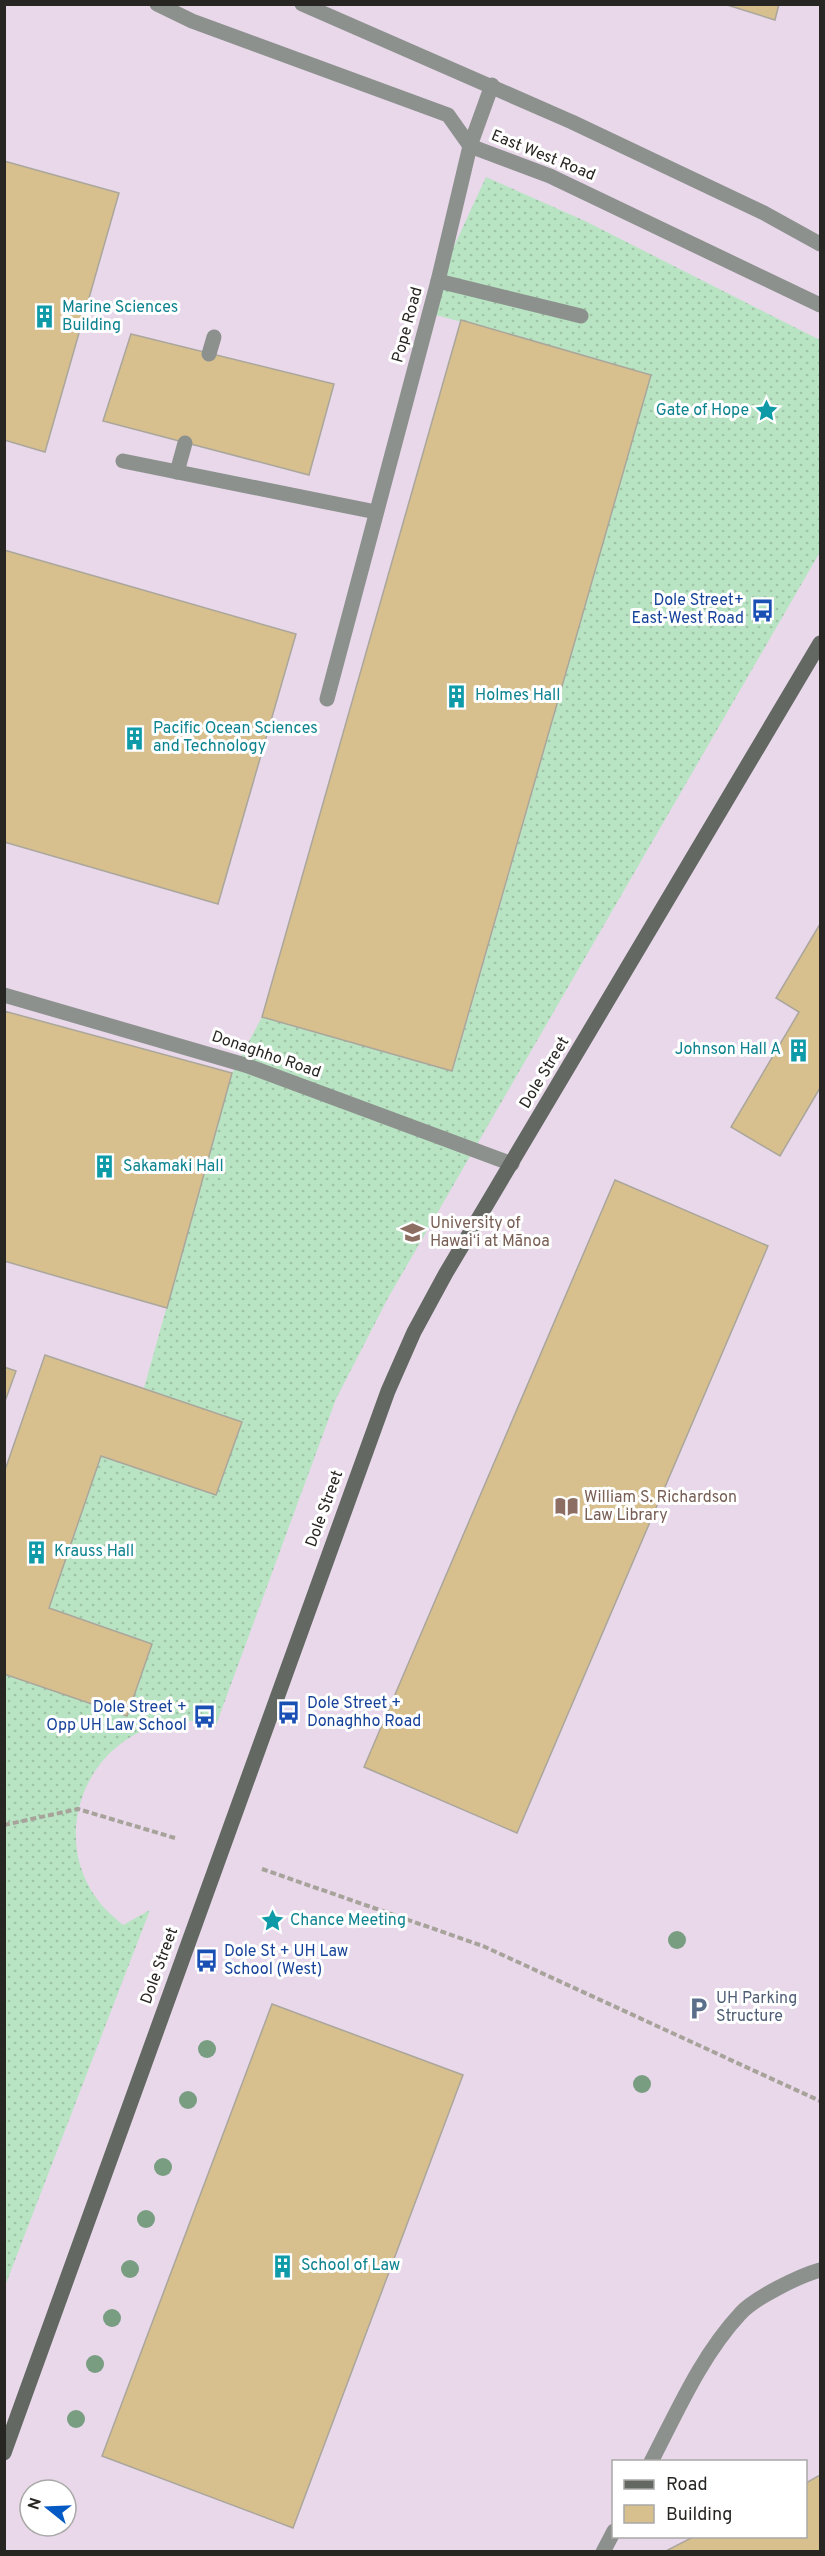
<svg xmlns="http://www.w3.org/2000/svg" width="825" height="2556" viewBox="0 0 825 2556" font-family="Overpass,sans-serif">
	<defs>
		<pattern id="grass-dots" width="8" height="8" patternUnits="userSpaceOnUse" patternTransform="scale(1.5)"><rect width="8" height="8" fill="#b9e4c3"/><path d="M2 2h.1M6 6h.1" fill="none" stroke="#9fc3a7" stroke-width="1.8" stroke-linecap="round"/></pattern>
	</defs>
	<rect width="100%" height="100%" fill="#ece7dd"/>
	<path fill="#e8d8ea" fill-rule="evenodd" d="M5,5H820V2551L5,2552ZM614,2462H806V2536H614ZM30,2490H66V2526H30Z"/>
	<path fill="url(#grass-dots)" d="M486,177L585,221L820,340V552L388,1298L336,1399L216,1725C194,1718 171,1720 149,1728C81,1754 53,1839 97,1899C104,1909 114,1917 123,1925L150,1910L5,2286V1674L127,1715L152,1644L49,1608L101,1456L216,1495L241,1422L144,1388L232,1073L262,1017L453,1070L651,375L429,313L438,281Z"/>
	<g fill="#d7c08e" stroke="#aba69c" stroke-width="1.5">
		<path d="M724,4H779L775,20Z"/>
		<path d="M4,161L119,193L45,452L4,440Z"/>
		<path d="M461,320L651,375L452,1071L262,1017Z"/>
		<path d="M131,334L334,384L309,475L103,421Z"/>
		<path d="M4,550L296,634L218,904L4,842Z"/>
		<path d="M820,924V1088L780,1156L731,1127L799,1012L776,998Z"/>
		<path d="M4,1011L232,1073L167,1308L4,1261Z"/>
		<path d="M615,1180L768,1246L517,1833L364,1767Z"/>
		<path d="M45,1355L242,1422L216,1495L101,1456L49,1608L152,1644L127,1716L4,1674V1473Z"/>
		<path d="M4,1367L16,1371L4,1404Z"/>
		<path d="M272,2004L463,2075L293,2528L102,2456Z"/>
		<path d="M820,2475V2552H664L695,2536H806V2483Z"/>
	</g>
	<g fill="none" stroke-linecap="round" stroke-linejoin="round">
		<g stroke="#a7a39b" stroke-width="4" stroke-dasharray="6 3" stroke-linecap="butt">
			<path d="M4,1825L78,1809L175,1838"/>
			<path d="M262,1869L483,1946L820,2101"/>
		</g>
		<g stroke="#8d918e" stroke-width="15">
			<path d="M157,4L192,21L448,115L470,146L550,176L820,305"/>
			<path d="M302,4L572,122L764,213L820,244"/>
			<path d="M438,281L581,316"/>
			<path d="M209,354L214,337"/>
			<path d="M123,461L376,512"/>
			<path d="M177,472L185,443"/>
			<path d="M327,699L438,281L470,146L492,85"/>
			<path d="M4,995L245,1065L512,1164"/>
			<path d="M651,2462C677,2412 701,2356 740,2314C754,2298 799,2276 820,2270"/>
			<path d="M603,2552L614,2531"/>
		</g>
		<path stroke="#636863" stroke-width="15" d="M4,2453L388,1391L414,1332L446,1273L820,643"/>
	</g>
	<g fill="#789d81">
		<circle cx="677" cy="1940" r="9"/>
		<circle cx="207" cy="2049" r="9"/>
		<circle cx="642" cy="2084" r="9"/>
		<circle cx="188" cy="2100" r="9"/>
		<circle cx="163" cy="2167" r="9"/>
		<circle cx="146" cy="2219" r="9"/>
		<circle cx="130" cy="2269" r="9"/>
		<circle cx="112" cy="2318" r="9"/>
		<circle cx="95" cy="2364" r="9"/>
		<circle cx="76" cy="2419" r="9"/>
	</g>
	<defs>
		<symbol id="building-bare" viewBox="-9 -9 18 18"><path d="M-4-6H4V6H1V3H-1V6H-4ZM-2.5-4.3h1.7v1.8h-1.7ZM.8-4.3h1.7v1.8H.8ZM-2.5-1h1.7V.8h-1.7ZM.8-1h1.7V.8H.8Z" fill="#0f9aa8" stroke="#fff" stroke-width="2.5" paint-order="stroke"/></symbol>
		<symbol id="sight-bare" viewBox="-9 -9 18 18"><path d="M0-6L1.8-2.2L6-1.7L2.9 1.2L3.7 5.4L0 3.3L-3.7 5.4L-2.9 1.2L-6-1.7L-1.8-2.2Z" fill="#0f9aa8" stroke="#fff" stroke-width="2.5" paint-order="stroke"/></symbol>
		<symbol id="bus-bare" viewBox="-9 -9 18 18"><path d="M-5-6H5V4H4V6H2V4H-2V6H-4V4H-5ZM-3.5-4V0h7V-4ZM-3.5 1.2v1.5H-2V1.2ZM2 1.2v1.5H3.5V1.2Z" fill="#1a4fb4" stroke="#fff" stroke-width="2.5" paint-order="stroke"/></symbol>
		<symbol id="university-bare" viewBox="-9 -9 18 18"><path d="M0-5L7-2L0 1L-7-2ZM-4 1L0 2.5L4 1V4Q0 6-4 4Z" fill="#8d6e63" stroke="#fff" stroke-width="2.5" paint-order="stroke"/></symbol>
		<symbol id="library-bare" viewBox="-9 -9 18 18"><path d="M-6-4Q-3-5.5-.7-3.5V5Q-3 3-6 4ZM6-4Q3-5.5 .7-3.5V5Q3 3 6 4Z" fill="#8d6e63" stroke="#fff" stroke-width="2.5" paint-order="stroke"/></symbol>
		<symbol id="parking-bare" viewBox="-9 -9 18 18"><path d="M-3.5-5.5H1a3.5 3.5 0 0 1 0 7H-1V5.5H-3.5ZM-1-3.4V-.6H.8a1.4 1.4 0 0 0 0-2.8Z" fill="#5c6f8a" stroke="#fff" stroke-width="2.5" paint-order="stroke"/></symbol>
	</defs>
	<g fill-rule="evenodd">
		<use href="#building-bare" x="28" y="300" width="33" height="33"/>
		<use href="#sight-bare" x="750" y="394" width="33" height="33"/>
		<use href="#bus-bare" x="746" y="594" width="33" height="33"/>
		<use href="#building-bare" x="440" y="680" width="33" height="33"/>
		<use href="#building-bare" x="118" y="722" width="33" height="33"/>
		<use href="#building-bare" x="782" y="1034" width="33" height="33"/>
		<use href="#building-bare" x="88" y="1150" width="33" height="33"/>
		<use href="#university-bare" x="396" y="1216" width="33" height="33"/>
		<use href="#library-bare" x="550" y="1490" width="33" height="33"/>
		<use href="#building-bare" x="20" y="1536" width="33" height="33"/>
		<use href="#bus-bare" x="272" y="1696" width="33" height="33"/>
		<use href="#bus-bare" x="188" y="1700" width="33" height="33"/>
		<use href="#sight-bare" x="256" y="1904" width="33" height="33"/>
		<use href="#bus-bare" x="190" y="1944" width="33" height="33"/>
		<use href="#parking-bare" x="682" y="1992" width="33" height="33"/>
		<use href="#building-bare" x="266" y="2250" width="33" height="33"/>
	</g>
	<g text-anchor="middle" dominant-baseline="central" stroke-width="6" stroke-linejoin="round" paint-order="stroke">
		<g font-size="16" fill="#282622" stroke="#fff">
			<text transform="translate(543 156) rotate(22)">East West Road</text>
			<text transform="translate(408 325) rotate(-75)">Pope Road</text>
			<text transform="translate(266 1055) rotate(19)">Donaghho Road</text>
			<text transform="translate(545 1073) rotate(-59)">Dole Street</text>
			<text transform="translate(325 1509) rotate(-70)">Dole Street</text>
			<text transform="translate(160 1966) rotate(-70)">Dole Street</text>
		</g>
		<g font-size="16" fill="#0d838f" stroke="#fff" text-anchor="start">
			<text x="62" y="308">Marine Sciences<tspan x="62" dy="18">Building</tspan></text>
			<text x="749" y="411" text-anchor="end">Gate of Hope</text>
			<text x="475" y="696">Holmes Hall</text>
			<text x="153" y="729">Pacific Ocean Sciences<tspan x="153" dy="18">and Technology</tspan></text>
			<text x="781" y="1050" text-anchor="end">Johnson Hall A</text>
			<text x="123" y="1167">Sakamaki Hall</text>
			<text x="54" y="1552">Krauss Hall</text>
			<text x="290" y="1921">Chance Meeting</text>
			<text x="301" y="2266">School of Law</text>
		</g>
		<g font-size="16" fill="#164399" stroke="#fff" text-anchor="end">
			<text x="744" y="601">Dole Street+<tspan x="744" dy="18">East-West Road</tspan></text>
			<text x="307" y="1704" text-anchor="start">Dole Street +<tspan x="307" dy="18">Donaghho Road</tspan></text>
			<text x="187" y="1708">Dole Street +<tspan x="187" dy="18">Opp UH Law School</tspan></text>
			<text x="224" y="1952" text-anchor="start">Dole St + UH Law<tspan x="224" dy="18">School (West)</tspan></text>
		</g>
		<g font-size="16" fill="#785e54" stroke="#fff" text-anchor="start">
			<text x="430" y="1224">University of<tspan x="430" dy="18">Hawaiʻi at Mānoa</tspan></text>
			<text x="584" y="1498">William S. Richardson<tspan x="584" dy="18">Law Library</tspan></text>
		</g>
		<g font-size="16" fill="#4e5e75" stroke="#fff" text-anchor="start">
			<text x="716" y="1999">UH Parking<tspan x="716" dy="18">Structure</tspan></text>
		</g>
	</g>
	<rect width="825" height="2556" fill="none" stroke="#282622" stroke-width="12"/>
	<rect x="612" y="2460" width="195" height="78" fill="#ffffff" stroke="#a9a8a7" stroke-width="1.5"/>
	<rect x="624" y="2480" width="30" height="9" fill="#636863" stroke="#a9a8a7" stroke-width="1.5"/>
	<text x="666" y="2490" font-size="18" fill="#282622">Road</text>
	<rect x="624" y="2505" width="30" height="18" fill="#d7c08e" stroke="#a9a8a7" stroke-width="1.5"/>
	<text x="666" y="2520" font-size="18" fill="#282622">Building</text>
	<g transform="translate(48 2508) rotate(288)"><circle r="28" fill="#ffffff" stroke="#a9a8a7" stroke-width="1.5"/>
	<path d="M0-4.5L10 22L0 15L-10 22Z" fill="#045ac4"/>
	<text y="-9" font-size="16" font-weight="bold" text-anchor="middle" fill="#282622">N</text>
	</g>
</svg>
